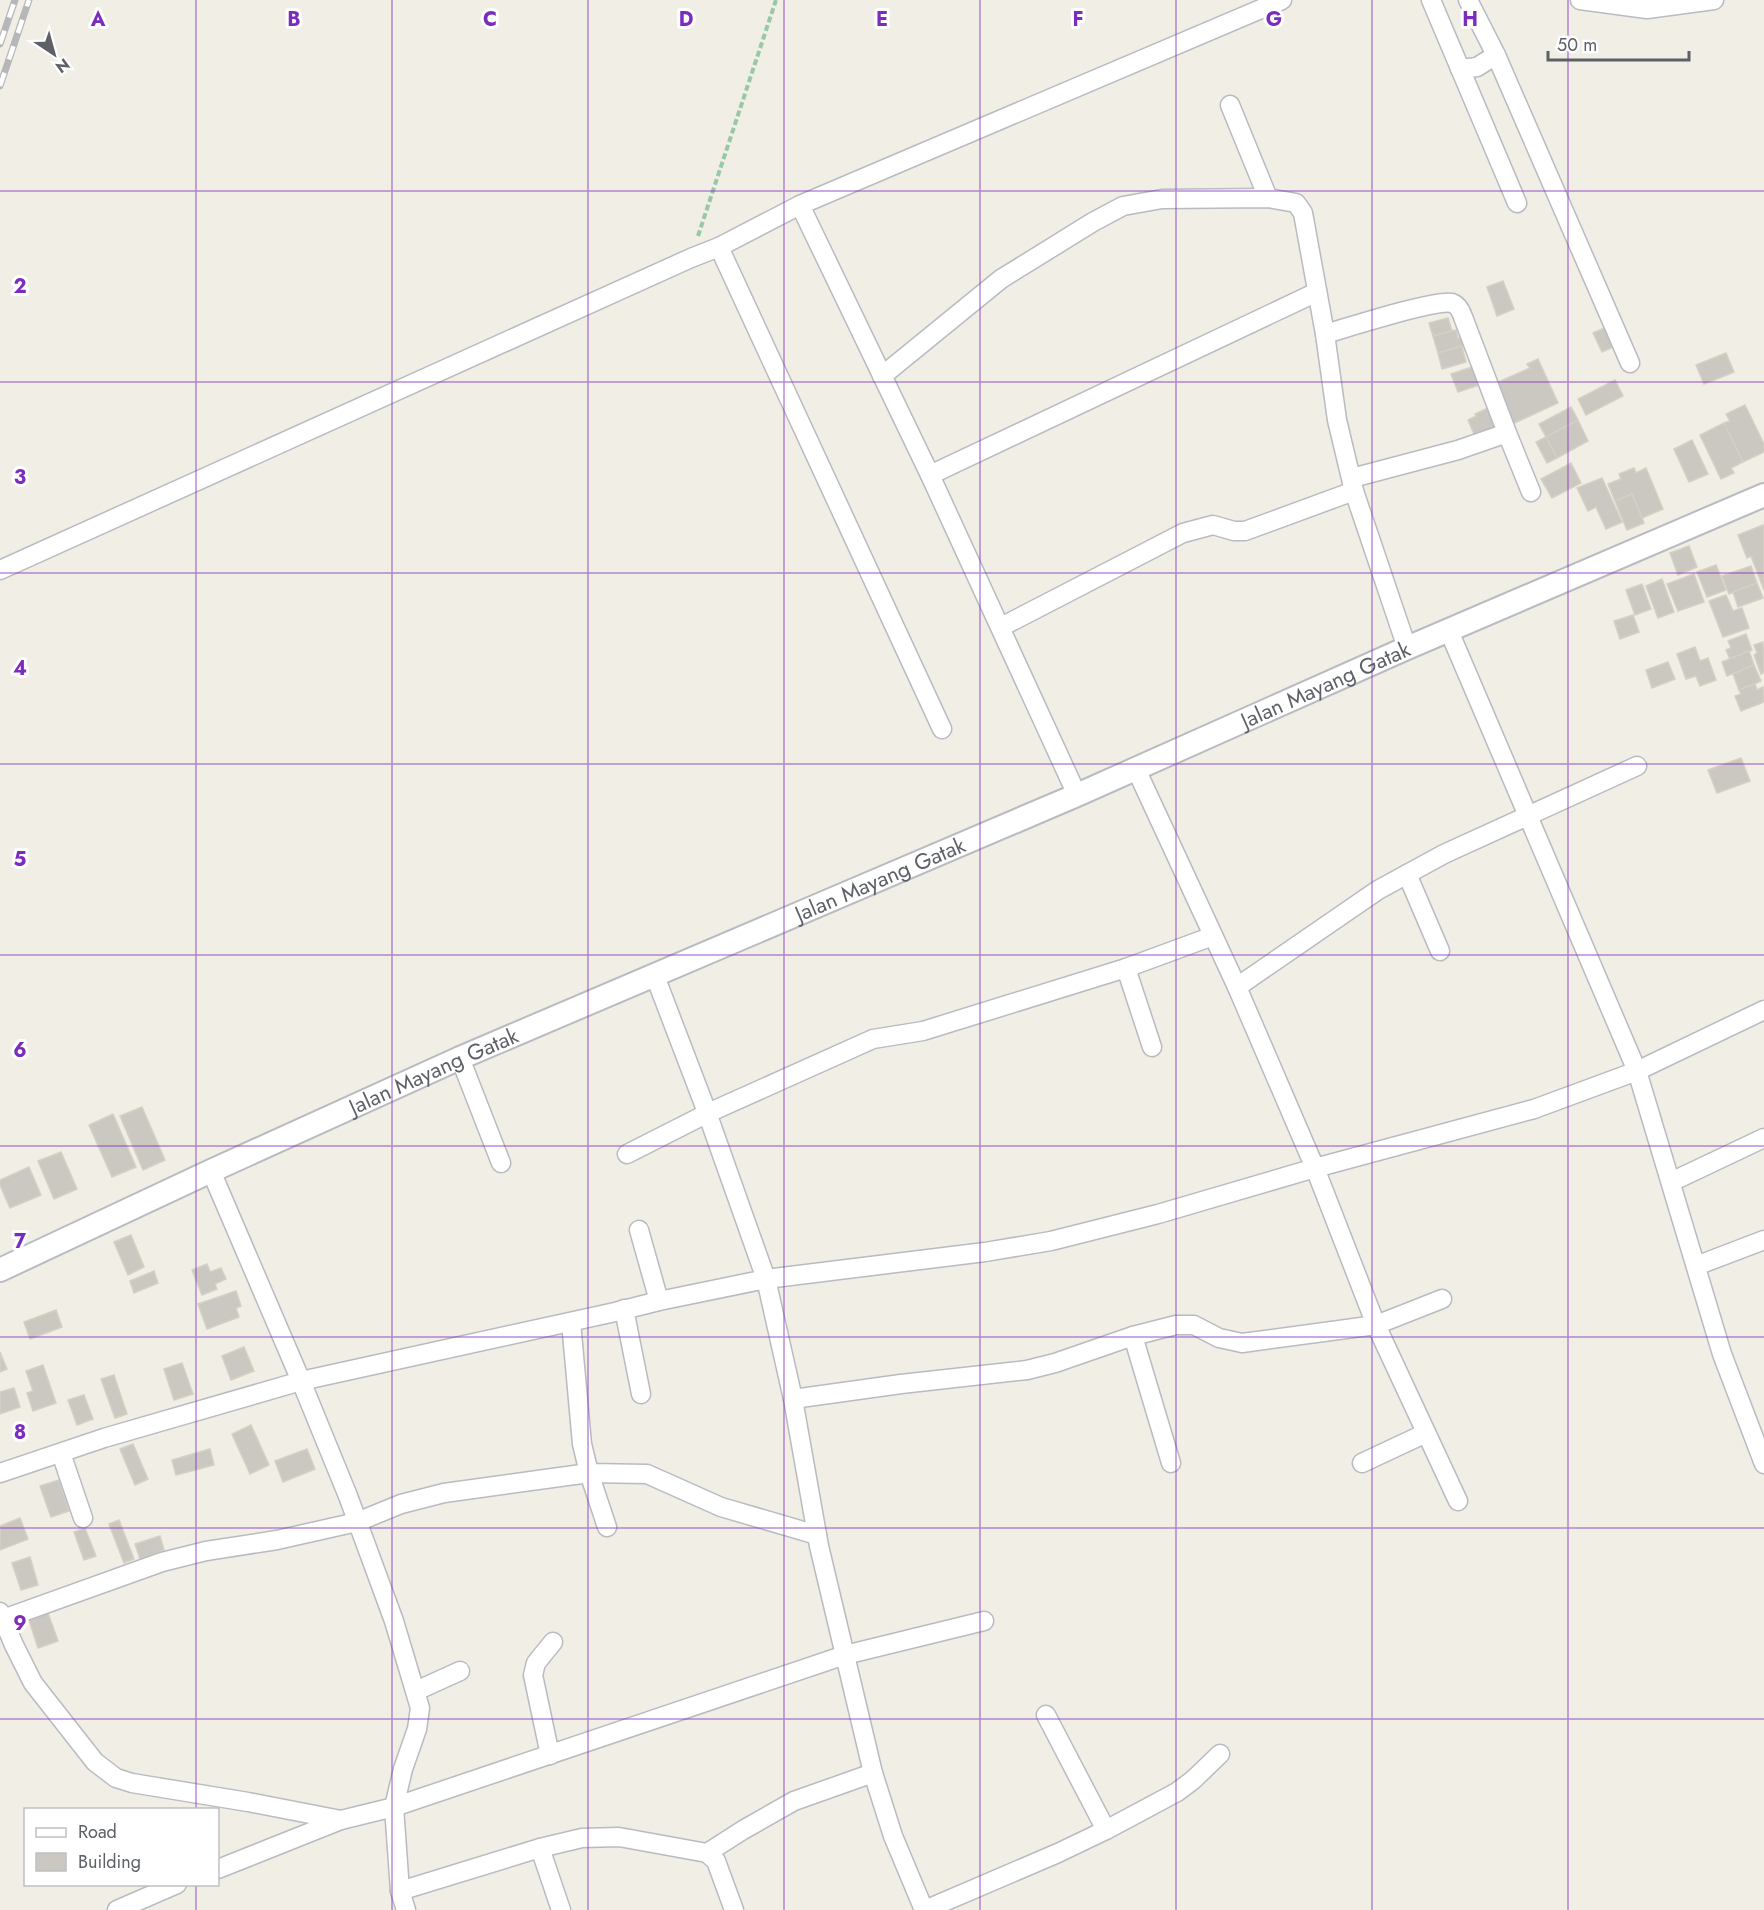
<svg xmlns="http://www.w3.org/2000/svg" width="1764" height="1910" viewBox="0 0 1764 1910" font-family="Jost,sans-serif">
	<rect width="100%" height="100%" fill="#f0eee5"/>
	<g fill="#cbc8c2" stroke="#d5d0c3" stroke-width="1.5">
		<path d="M1503,281L1514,309L1497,316L1487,287Z"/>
		<path d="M1448,318L1452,331L1433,336L1429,323Z"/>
		<path d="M1609,326L1618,345L1602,352L1593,333Z"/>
		<path d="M1456,330L1458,338L1466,335L1468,344L1438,353L1433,336Z"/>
		<path d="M1462,346L1466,362L1442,369L1438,353Z"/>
		<path d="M1726,353L1734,372L1704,384L1696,365Z"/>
		<path d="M1538,359L1558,403L1510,425L1492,385L1530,368L1527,364Z"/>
		<path d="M1475,366L1482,384L1458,392L1451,374Z"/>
		<path d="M1615,380L1623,396L1586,415L1578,399Z"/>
		<path d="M1745,405L1764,444V452L1743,462L1724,423L1730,421L1726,414Z"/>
		<path d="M1490,407L1498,428L1477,441L1468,420L1476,416L1475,414Z"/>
		<path d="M1571,407L1578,420L1546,437L1539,424Z"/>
		<path d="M1578,420L1588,441L1557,458L1546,437Z"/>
		<path d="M1724,423L1743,462L1731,468L1734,473L1721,479L1700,435Z"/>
		<path d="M1546,437L1557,458L1547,463L1536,442Z"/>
		<path d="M1692,440L1708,474L1689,482L1674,449Z"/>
		<path d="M1571,463L1581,483L1552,498L1541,479Z"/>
		<path d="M1634,468L1636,473L1646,468L1663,509L1642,518L1632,494L1615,501L1608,484L1621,479L1619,474Z"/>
		<path d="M1602,478L1622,522L1606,529L1596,507L1588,511L1577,488Z"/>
		<path d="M1632,494L1644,523L1627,530L1615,501Z"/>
		<path d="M1763,525L1764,528V590L1751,556L1747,558L1738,535Z"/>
		<path d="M1689,546L1697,567L1678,575L1670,553Z"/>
		<path d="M1716,565L1726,590L1707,597L1697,572Z"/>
		<path d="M1751,566L1757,583L1729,594L1722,576Z"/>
		<path d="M1694,574L1704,602L1678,611L1667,584Z"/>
		<path d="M1662,579L1674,612L1658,618L1646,586Z"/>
		<path d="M1757,583L1763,598L1738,607L1733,592Z"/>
		<path d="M1642,584L1651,609L1635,615L1626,590Z"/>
		<path d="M1726,595L1733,611L1742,608L1749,628L1723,637L1709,601Z"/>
		<path d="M1633,615L1639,632L1620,639L1614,621Z"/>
		<path d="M1746,634L1752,650L1730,659L1726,650L1731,648L1728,641Z"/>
		<path d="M1763,642L1764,672L1761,674L1754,655L1757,653L1754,645Z"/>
		<path d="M1695,647L1700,661L1708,658L1716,680L1700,686L1696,676L1686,679L1677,654Z"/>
		<path d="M1749,651L1754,665L1727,676L1722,662Z"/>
		<path d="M1668,662L1675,679L1652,688L1646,670Z"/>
		<path d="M1754,665L1761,681L1739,690L1733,674Z"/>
		<path d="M1755,684L1757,690L1763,687L1764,702L1741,711L1735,696L1741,694L1739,690Z"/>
		<path d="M1741,758L1750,781L1717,793L1708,770Z"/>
		<path d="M142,1107L165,1160L143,1170L120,1116Z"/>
		<path d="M113,1114L136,1167L112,1177L89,1125Z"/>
		<path d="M61,1152L77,1189L54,1199L38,1161Z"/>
		<path d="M29,1167L41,1195L10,1208L0,1185V1180Z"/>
		<path d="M131,1235L144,1267L128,1275L114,1242Z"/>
		<path d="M207,1264L210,1272L221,1268L226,1279L215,1284L217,1289L202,1295L192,1270Z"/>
		<path d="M154,1271L158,1283L134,1293L130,1281Z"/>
		<path d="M236,1291L241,1306L236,1308L239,1317L207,1329L198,1304Z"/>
		<path d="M56,1310L62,1327L30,1339L24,1322Z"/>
		<path d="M244,1347L254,1371L231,1380L222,1356Z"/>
		<path d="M0,1352L7,1369L0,1372Z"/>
		<path d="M182,1363L193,1394L174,1400L164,1369Z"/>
		<path d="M43,1365L56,1403L33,1411L27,1393L33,1391L26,1371Z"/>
		<path d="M114,1375L127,1414L115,1418L101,1379Z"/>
		<path d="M14,1388L20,1407L0,1414V1392Z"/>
		<path d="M84,1395L93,1419L77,1425L68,1400Z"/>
		<path d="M251,1425L269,1465L250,1474L232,1434Z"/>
		<path d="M133,1444L148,1479L135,1485L120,1449Z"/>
		<path d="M210,1449L214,1465L176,1475L172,1460Z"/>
		<path d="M307,1449L315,1469L283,1482L275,1461Z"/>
		<path d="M59,1480L69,1511L51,1517L40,1486Z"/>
		<path d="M20,1518L28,1539L0,1550V1526Z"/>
		<path d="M119,1520L134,1559L124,1563L109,1524Z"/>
		<path d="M85,1528L96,1556L84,1560L74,1532Z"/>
		<path d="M160,1536L164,1550L140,1559L135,1544Z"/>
		<path d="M30,1557L38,1585L21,1590L12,1563Z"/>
		<path d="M48,1613L58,1641L38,1648L29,1620Z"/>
	</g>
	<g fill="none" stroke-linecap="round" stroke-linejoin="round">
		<defs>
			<g id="minor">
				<path d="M1431,0L1517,203"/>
				<path d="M1468,0L1496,55L1630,363"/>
				<path d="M1580,0L1647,9L1714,0"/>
				<path d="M1460,69L1477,67L1496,55"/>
				<path d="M1230,105L1268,198"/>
				<path d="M719,247L942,729"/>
				<path d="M1325,334C1346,328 1436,299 1452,303C1458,305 1461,311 1463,317L1507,433L1458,450L1352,478"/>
				<path d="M882,376L1001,279L1093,222L1123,206L1162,199L1268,198L1296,203L1303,213L1325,334L1337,420L1354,491L1407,648"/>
				<path d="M1507,433L1531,492"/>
				<path d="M930,475L1317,292"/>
				<path d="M0,570L691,258L719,247L800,205"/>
				<path d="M1001,627L1183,533L1213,525L1234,531H1245L1354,491"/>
				<path d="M1449,631L1637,1071L1722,1354L1764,1464"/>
				<path d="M1077,795L930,475L800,205L1282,0"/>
				<path d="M1407,874L1440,951"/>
				<path d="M1126,968L1152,1047"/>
				<path d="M655,976L705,1107L766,1279L793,1399L901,1384L1027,1370L1055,1363L1133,1336L1176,1325H1194L1219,1338L1242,1343L1376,1325L1442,1299"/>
				<path d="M1237,987L1378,890L1444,854L1637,766"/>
				<path d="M460,1058L501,1163"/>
				<path d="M627,1154L708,1113L873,1039L923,1031L1126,968L1213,936"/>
				<path d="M1671,1182L1764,1138"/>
				<path d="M639,1230L659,1301"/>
				<path d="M1696,1266L1764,1240"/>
				<path d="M624,1309L641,1394"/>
				<path d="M571,1322L582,1444L589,1473L647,1474L721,1507L817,1535"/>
				<path d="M1133,1336L1171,1463"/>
				<path d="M793,1399L819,1546L873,1773L893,1836L924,1910"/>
				<path d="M61,1453L83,1518"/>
				<path d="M1362,1463L1426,1433"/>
				<path d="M0,1473L104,1438L301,1381L211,1171"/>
				<path d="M1458,1501L1376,1325L1315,1168L1534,1109L1637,1071L1764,1010"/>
				<path d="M0,1612L14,1645L33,1683L95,1762L116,1778L132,1783L248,1802L341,1820"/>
				<path d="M3,1619L162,1562L206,1551L277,1540L357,1522L401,1504L444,1493L589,1473L607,1527"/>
				<path d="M984,1621L845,1655L394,1807L403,1769L417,1729L420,1708L394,1621L348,1496L301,1381L615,1312L659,1301L766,1279L985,1252L1051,1241L1158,1214L1315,1168L1237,987L1136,769"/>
				<path d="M416,1691L460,1671"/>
				<path d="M1046,1715L1106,1830"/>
				<path d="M550,1755L533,1675L536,1663L553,1642"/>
				<path d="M540,1848L561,1910"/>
				<path d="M707,1853L743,1830L794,1801L873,1773"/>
				<path d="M218,1869L341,1820L394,1807L400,1891L406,1910"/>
				<path d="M400,1891L540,1848L582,1838L619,1837L707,1853L716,1861L734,1910"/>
				<path d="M117,1910L177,1884"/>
				<path d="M925,1910L1058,1853L1106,1830L1177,1792L1193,1780L1220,1754"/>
			</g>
			<g id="tertiary">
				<path id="s1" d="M0,1270L211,1171L460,1058L1077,795L1407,648L1764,495"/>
			</g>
		</defs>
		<use href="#minor" stroke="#b8bbc0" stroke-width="21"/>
		<use href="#tertiary" stroke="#b8bbc0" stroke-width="26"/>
		<path stroke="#98c8a6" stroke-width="4" stroke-dasharray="6 3" stroke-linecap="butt" d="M698,236L776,0"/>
		<use href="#minor" stroke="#fff" stroke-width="18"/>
		<use href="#tertiary" stroke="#fff" stroke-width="22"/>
		<defs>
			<g id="rail">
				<path d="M0,44L15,0"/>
				<path d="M0,86L29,0"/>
			</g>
		</defs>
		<use href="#rail" stroke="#b6b7b8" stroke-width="7"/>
		<use href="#rail" stroke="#fff" stroke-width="4.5" stroke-dasharray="14" stroke-linecap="butt"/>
	</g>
	<path fill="none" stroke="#7b2cbf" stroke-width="1.5" stroke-opacity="0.55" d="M196,0V1810M392,0V1910M588,0V1910M784,0V1910M980,0V1910M1176,0V1910M1372,0V1910M1568,0V1910M0,191H1764M0,382H1764M0,573H1764M0,764H1764M0,955H1764M0,1146H1764M0,1337H1764M0,1528H1764M0,1719H1764M196,1884V1910"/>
	<g text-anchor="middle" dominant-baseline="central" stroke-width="6" stroke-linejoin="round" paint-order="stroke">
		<g font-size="22" fill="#5d6167" stroke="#fff">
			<text stroke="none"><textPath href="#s1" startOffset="1449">Jalan Mayang Gatak</textPath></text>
			<text stroke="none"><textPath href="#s1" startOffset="963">Jalan Mayang Gatak</textPath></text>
			<text stroke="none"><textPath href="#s1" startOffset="477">Jalan Mayang Gatak</textPath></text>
		</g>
	</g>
	<g font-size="20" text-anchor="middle" font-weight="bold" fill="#7b2cbf" stroke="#fff" stroke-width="6" stroke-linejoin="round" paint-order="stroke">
		<text x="98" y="26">A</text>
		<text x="294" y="26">B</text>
		<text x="490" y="26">C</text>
		<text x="686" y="26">D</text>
		<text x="882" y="26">E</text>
		<text x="1078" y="26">F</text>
		<text x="1274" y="26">G</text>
		<text x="1470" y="26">H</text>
		<text x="20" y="293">2</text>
		<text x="20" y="484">3</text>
		<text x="20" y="675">4</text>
		<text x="20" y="866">5</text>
		<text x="20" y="1057">6</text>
		<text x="20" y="1248">7</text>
		<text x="20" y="1439">8</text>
		<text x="20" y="1630">9</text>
	</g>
	<rect x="24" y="1808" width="195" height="78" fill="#ffffff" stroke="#bec0c2" stroke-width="1.5"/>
	<rect x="36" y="1828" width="30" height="9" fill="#ffffff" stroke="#bec0c2" stroke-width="1.5"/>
	<text x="78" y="1838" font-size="18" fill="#5d6167">Road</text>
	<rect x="36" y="1853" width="30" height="18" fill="#cbc8c2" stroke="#bec0c2" stroke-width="1.5"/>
	<text x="78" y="1868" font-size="18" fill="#5d6167">Building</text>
	<g transform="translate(54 54) rotate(144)" stroke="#ffffff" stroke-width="4.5" paint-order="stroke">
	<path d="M0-4.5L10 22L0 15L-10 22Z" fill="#5d6167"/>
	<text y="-9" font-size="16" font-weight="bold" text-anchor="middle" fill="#5d6167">N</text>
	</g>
	<path d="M1548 51v9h141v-9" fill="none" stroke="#5d6167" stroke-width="3"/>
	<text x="1557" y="51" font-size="18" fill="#5d6167" stroke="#ffffff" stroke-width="4.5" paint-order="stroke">50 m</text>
</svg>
